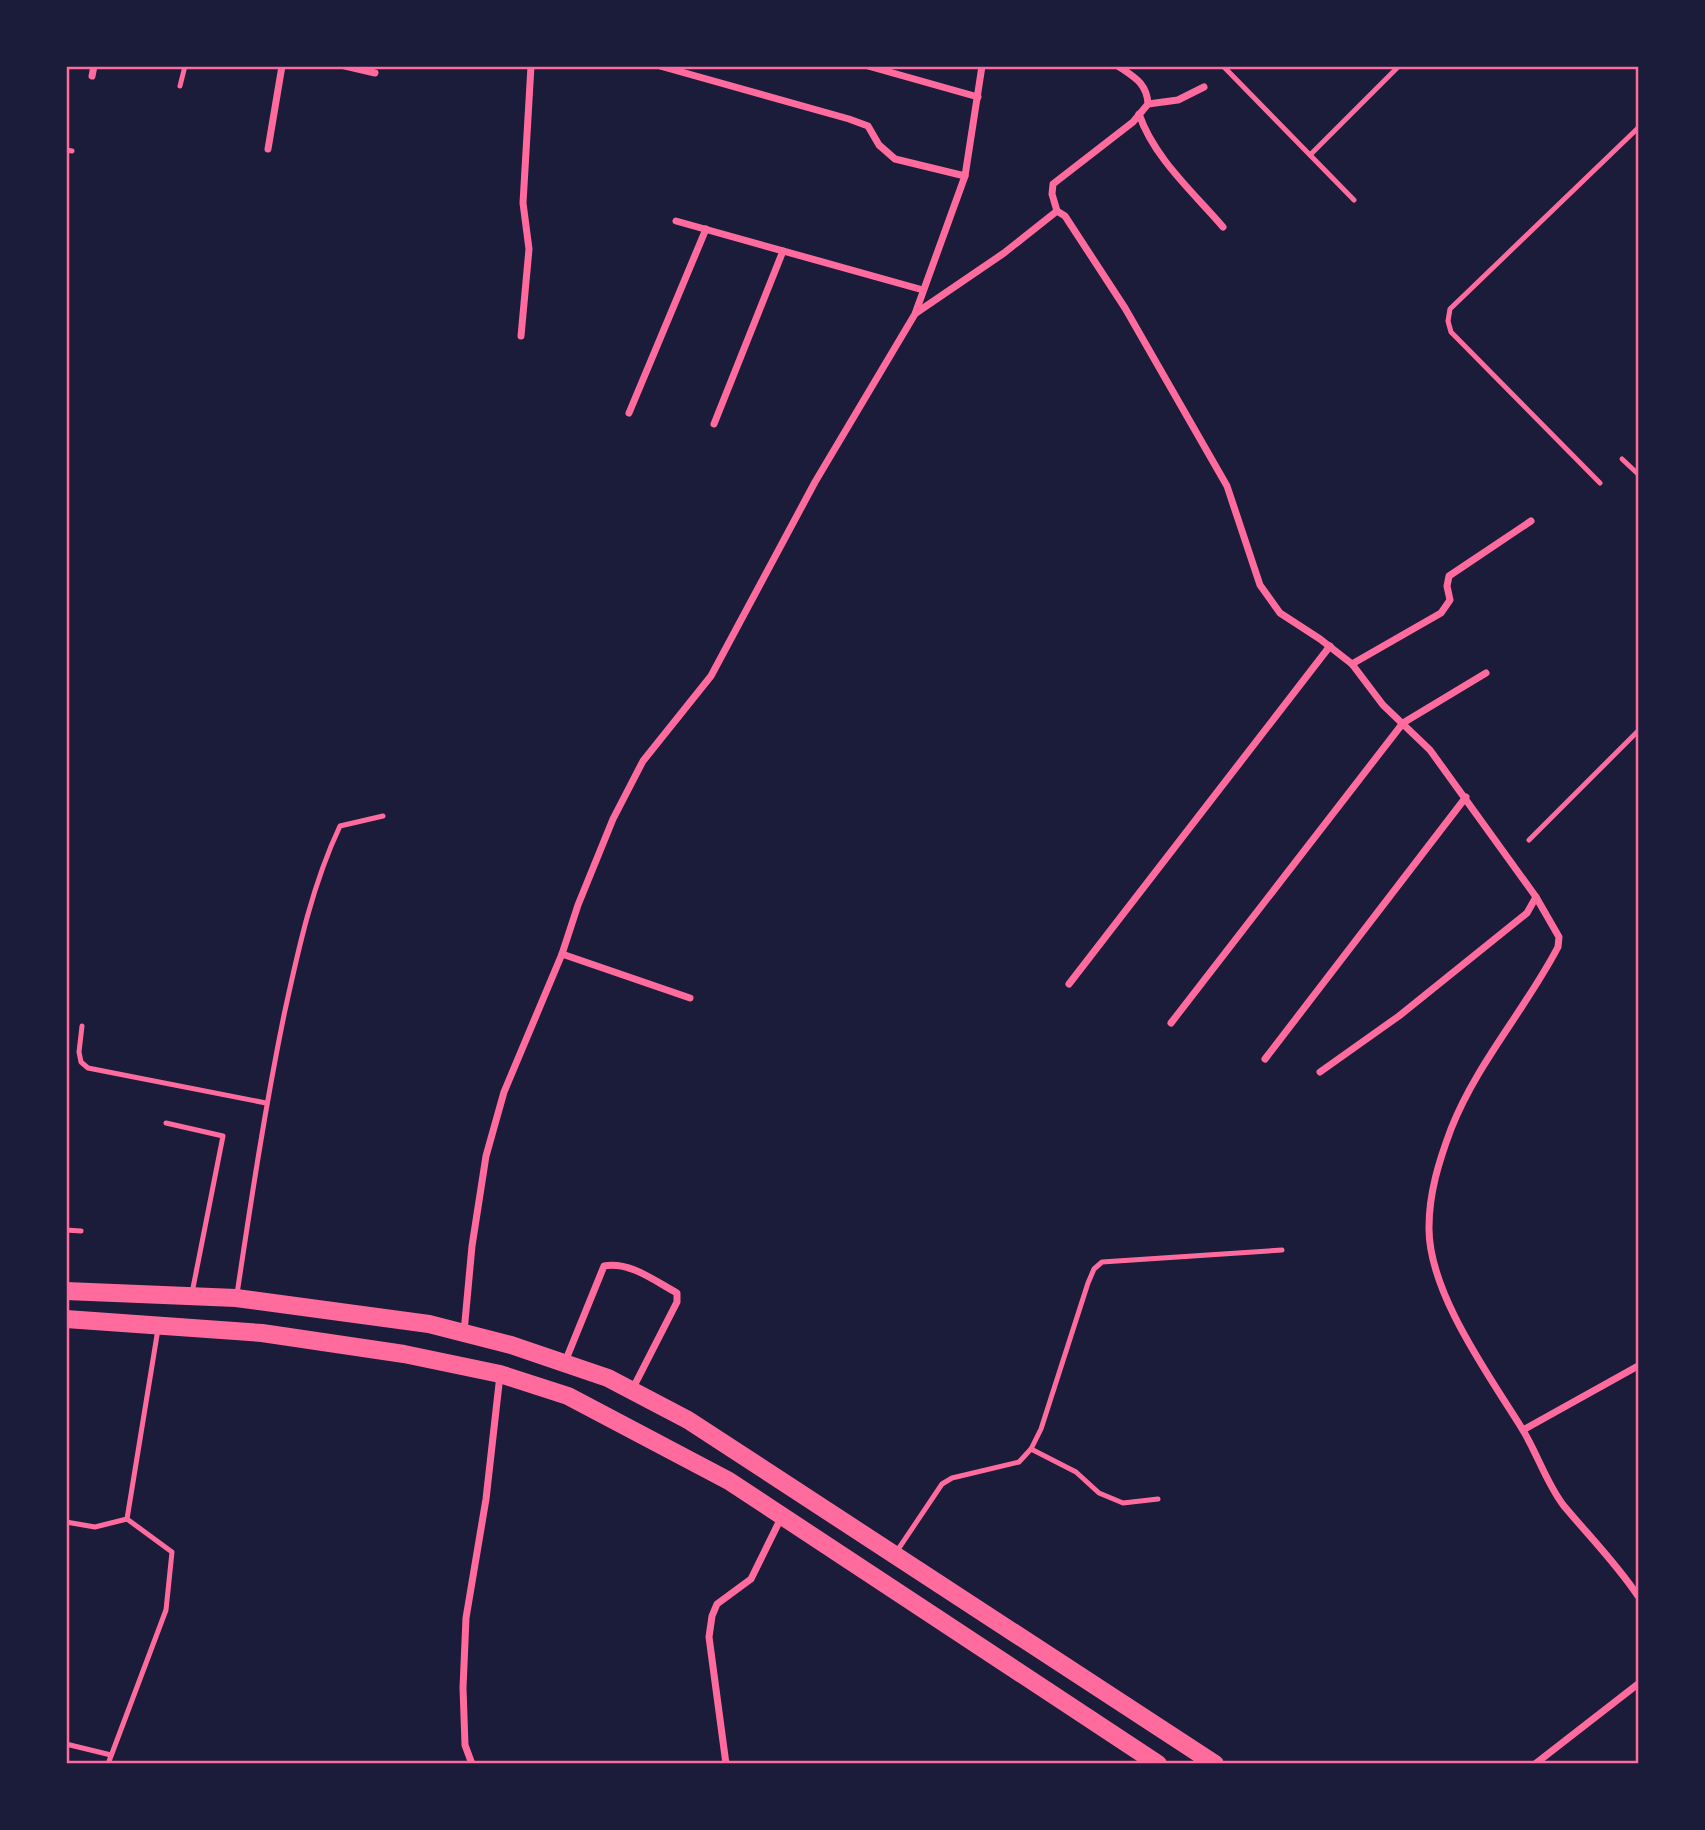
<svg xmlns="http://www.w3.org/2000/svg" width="1705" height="1830" viewBox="0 0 1705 1830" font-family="'Roboto Condensed',sans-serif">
	<rect width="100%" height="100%" fill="#1b1b3a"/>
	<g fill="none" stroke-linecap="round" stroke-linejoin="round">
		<g stroke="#ff6b9d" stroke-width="5">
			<path d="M1223,66L1354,200"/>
			<path d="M180,86L185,66"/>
			<path d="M66,150L72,151"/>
			<path d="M1310,155L1399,66"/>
			<path d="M1622,459L1638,474"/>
			<path d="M1600,483L1451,332L1448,321L1450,309L1638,128"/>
			<path d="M1529,840L1638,731"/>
			<path d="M82,1026L79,1052L81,1062L88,1068L266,1103"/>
			<path d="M166,1123L223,1136L192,1293"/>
			<path d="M66,1230L81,1231"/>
			<path d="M237,1294C251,1201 265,1108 284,1015C298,951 312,885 340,826L383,816"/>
			<path d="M1031,1449L1076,1472L1099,1493L1123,1503L1158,1499"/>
			<path d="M66,1522L95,1527L127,1519L158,1329"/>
			<path d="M897,1551L942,1484L952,1478L1019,1462L1031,1449L1041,1429L1088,1283L1094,1269L1102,1262L1282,1250"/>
			<path d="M66,1744L111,1755"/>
			<path d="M108,1764L166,1610L172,1552L127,1519"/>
		</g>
		<g stroke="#ff6b9d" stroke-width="7">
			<path d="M345,66L375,73"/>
			<path d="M660,66L849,119L868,126L879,145L895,159L965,176"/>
			<path d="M868,66L978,97"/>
			<path d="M92,76L94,66"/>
			<path d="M1148,104L1178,100L1204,87"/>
			<path d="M1139,114C1154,158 1193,192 1223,227"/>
			<path d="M268,149L282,66"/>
			<path d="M1057,211L1052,194L1053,184L1133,122L1148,104C1147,83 1134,77 1118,66"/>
			<path d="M676,221L923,290"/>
			<path d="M916,313L1004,253L1057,211L1065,216L1125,308L1227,486L1260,585L1280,613L1320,639L1352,664L1383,705L1430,750L1536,897L1527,913L1399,1016L1320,1072"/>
			<path d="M521,336L529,249L523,203L531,66"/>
			<path d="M629,413L706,229"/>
			<path d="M714,424L783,251"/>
			<path d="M1352,664L1441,613L1450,600L1447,586L1449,576L1531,521"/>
			<path d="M1536,897L1559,937L1558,947C1525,1010 1477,1063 1451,1129C1439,1161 1429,1193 1429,1227C1428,1291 1488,1374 1521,1427C1537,1452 1546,1483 1564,1506C1589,1536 1616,1563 1638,1596"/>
			<path d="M562,954L690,998"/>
			<path d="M1069,984L1330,646"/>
			<path d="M1171,1023L1403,723L1486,673"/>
			<path d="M1265,1059L1466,797"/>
			<path d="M464,1332L472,1246L486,1156L504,1092L562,954L578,905L613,819L643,761L711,676L815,482L915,314L965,176L982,66"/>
			<path d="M565,1362L604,1266C629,1261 655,1281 677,1293V1302L632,1390"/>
			<path d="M1523,1430L1638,1366"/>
			<path d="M472,1764L465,1745L463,1688L466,1618L486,1499L500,1375"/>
			<path d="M726,1764L709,1637L712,1616L717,1604L751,1579L781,1518"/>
			<path d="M1535,1764L1638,1684"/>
		</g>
		<g stroke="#ff6b9d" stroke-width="18">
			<path d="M66,1291L236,1298L429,1324L511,1345L608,1378L688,1420L1215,1764"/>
			<path d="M66,1319L262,1333L404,1354L500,1374L568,1396L729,1481L1158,1764"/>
		</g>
	</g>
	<rect width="1705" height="1830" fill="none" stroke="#1b1b3a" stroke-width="136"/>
	<rect x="68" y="68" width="1569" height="1694" fill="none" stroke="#ff6b9d" stroke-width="2.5"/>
</svg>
